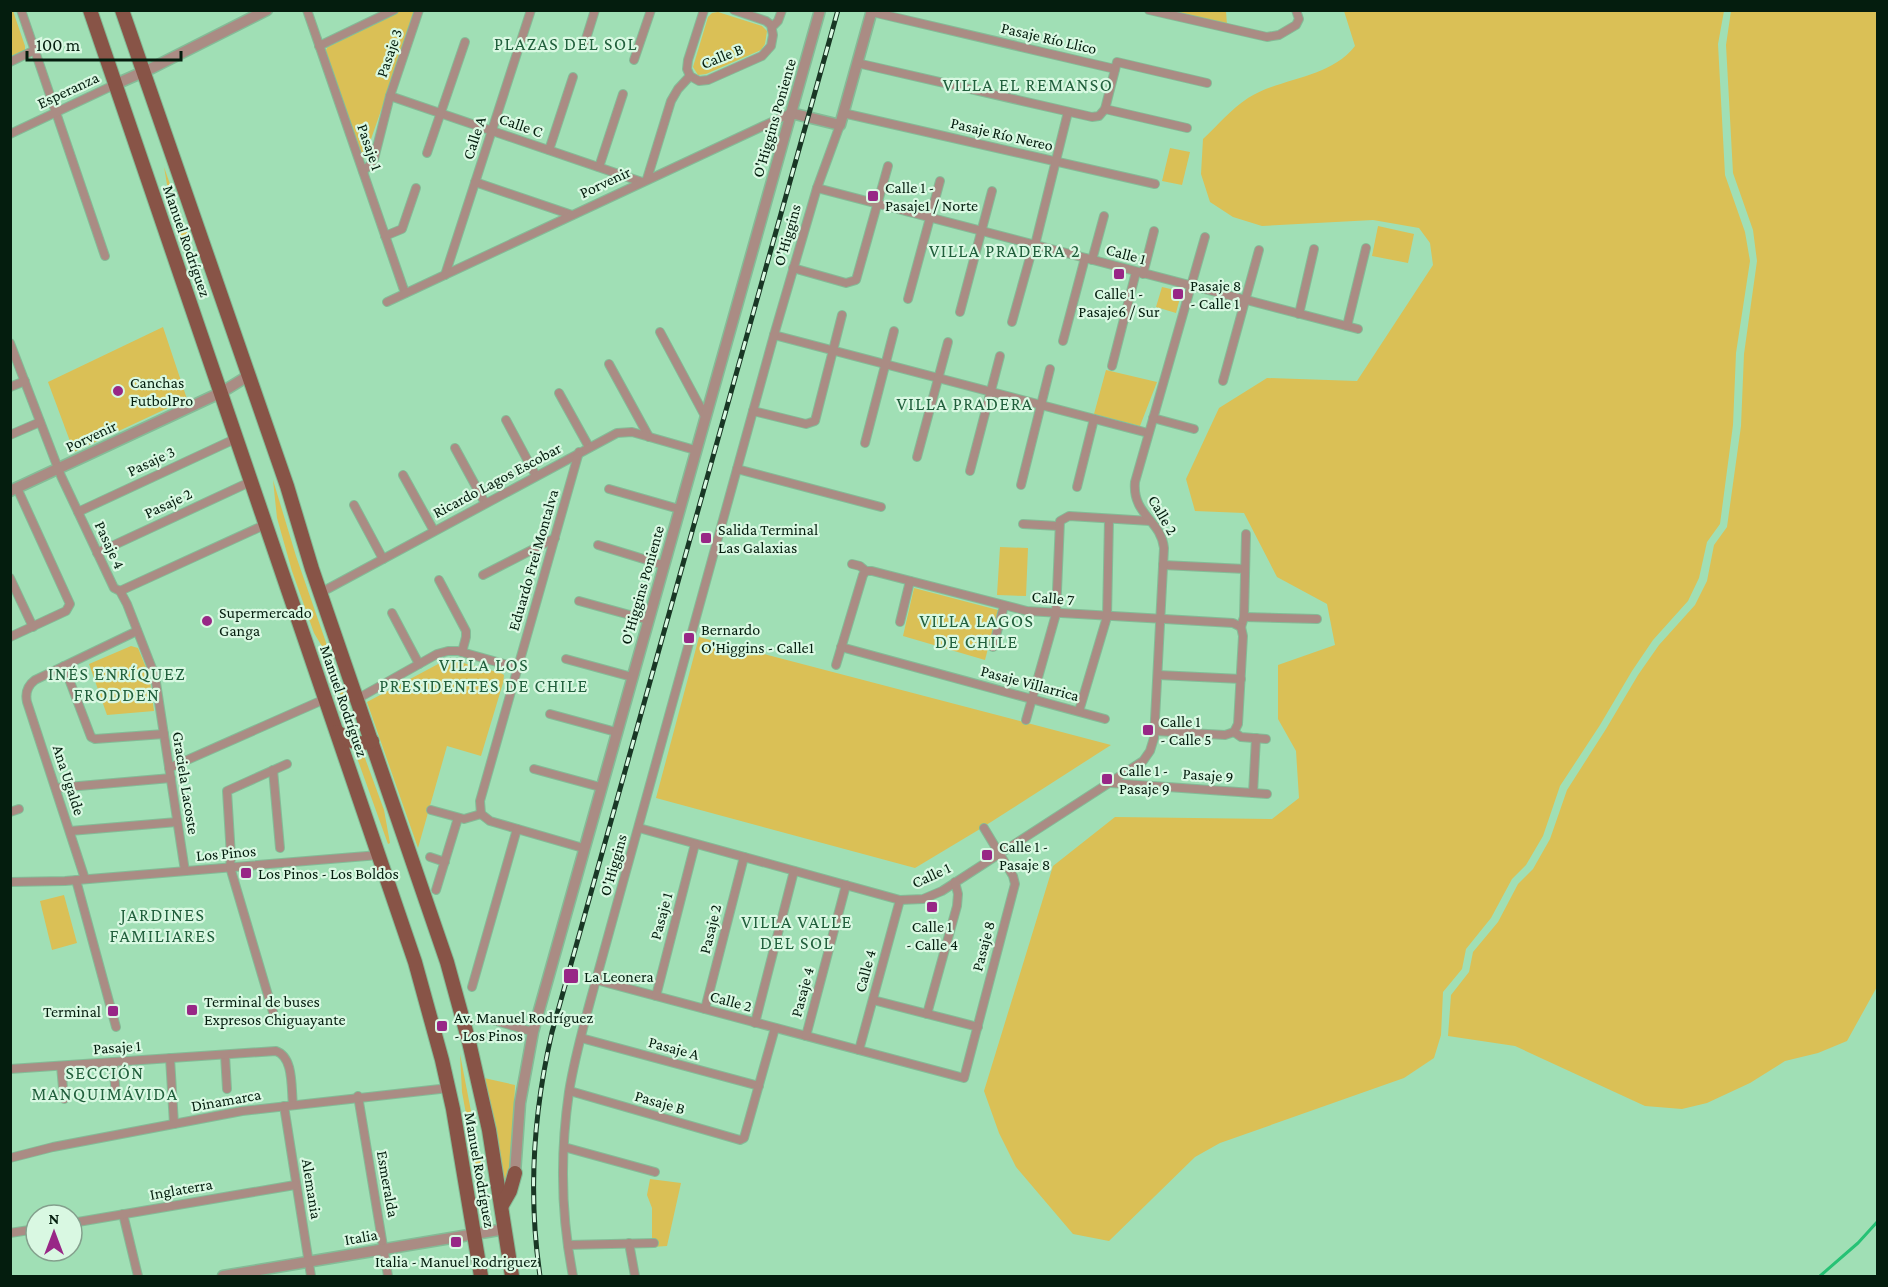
<svg xmlns="http://www.w3.org/2000/svg" width="1888" height="1287" viewBox="0 0 1888 1287" font-family="'Crimson Pro',serif">
	<rect width="100%" height="100%" fill="#a0dfb5"/>
	<g fill="#dac056">
		<path d="M11,10L13,11L25,46V50L11,56Z"/>
		<path d="M1165,10L1226,11L1227,25Z"/>
		<path d="M400,11H416L364,159L361,157L325,52L328,46Z"/>
		<path d="M1344,11H1724L1718,44L1725,175L1745,232L1750,261L1736,353L1733,425L1720,524L1707,542L1699,578L1688,601L1653,640L1632,671L1600,725L1560,786L1543,836L1526,865L1512,879L1491,918L1466,949L1462,969L1443,992L1441,1035L1434,1058L1404,1078L1220,1143L1195,1157L1109,1241L1073,1234L1016,1167L999,1133L984,1091L1053,866L1115,817L1272,819L1299,798L1296,751L1278,719V665L1335,645L1327,604L1277,577L1244,513L1195,511L1186,479L1219,408L1267,378L1357,381L1433,265L1430,243L1419,228L1373,220L1262,226L1233,217L1210,202L1201,174L1203,139C1217,126 1231,109 1248,98C1282,77 1329,79 1355,46Z"/>
		<path d="M1731,11H1877L1878,985L1847,1041L1818,1053L1785,1061L1750,1083L1707,1103L1682,1109L1645,1106L1515,1046L1448,1036L1451,995L1469,972L1473,952L1498,922L1518,884L1533,869L1550,839L1567,790L1606,729L1638,675L1659,645L1695,605L1707,581L1714,545L1727,527L1741,426L1744,354L1757,261L1753,230L1733,173L1726,45Z"/>
		<path d="M718,12L762,26L767,31L765,44L761,50L706,74L698,75L693,67L708,17L712,13Z"/>
		<path d="M1170,148L1190,152L1182,185L1162,181Z"/>
		<path d="M164,167L188,235L199,291L172,214Z"/>
		<path d="M1378,226L1414,234L1408,263L1372,256Z"/>
		<path d="M1162,287L1179,291L1181,294L1176,313L1156,307Z"/>
		<path d="M163,327L187,399L74,452L48,382Z"/>
		<path d="M1106,370L1157,382L1140,426L1094,414Z"/>
		<path d="M273,480L296,556L357,732L354,733L326,653L314,633L292,571L277,518Z"/>
		<path d="M1000,547L1028,548L1026,596L997,595Z"/>
		<path d="M914,588L998,610L985,660L903,636Z"/>
		<path d="M699,637L1111,745L980,829L915,868L656,798Z"/>
		<path d="M131,646L138,648L149,675L154,711L107,715L89,664Z"/>
		<path d="M452,660L501,673L504,675L503,683L481,756L447,746L418,848L367,702L440,663Z"/>
		<path d="M362,750L384,810L390,843L388,844L356,755V752Z"/>
		<path d="M64,895L77,943L52,950L40,901Z"/>
		<path d="M460,1054L489,1205L483,1206L462,1092Z"/>
		<path d="M484,1078L515,1085L511,1175L505,1194Z"/>
		<path d="M650,1179L681,1183L667,1246L652,1247V1208L647,1195Z"/>
	</g>
	<g fill="none" stroke-linecap="round" stroke-linejoin="round">
		<path stroke="#26c275" stroke-width="3" d="M1820,1276L1858,1243L1878,1221"/>
		<defs>
			<g id="minor">
				<path d="M21,10L105,256"/>
				<path d="M307,10L405,293"/>
				<path d="M704,10L688,60L687,69L690,76L699,81L708,80L762,56L771,46L773,35L771,25L766,21L734,10"/>
				<path d="M1149,10L1267,37L1279,35L1296,25L1299,19L1296,10"/>
				<path d="M872,12L1115,69"/>
				<path d="M772,27L778,21L782,10"/>
				<path d="M585,42L595,10"/>
				<path d="M319,46L394,10"/>
				<path d="M634,60L651,10"/>
				<path d="M10,62L35,50"/>
				<path d="M857,63L1092,117L1099,116L1105,109L1117,62L1207,83"/>
				<path d="M390,96L642,182"/>
				<path d="M1105,109L1187,128"/>
				<path d="M843,113L1155,184"/>
				<path d="M10,134L116,84"/>
				<path d="M549,150L573,77"/>
				<path d="M427,153L465,42"/>
				<path d="M599,167L623,94"/>
				<path d="M363,171L369,166L374,159L390,96L419,10"/>
				<path d="M647,179L671,101L678,89L690,76"/>
				<path d="M475,182L572,215"/>
				<path d="M817,188L1358,329"/>
				<path d="M385,236L402,229L416,188"/>
				<path d="M1092,260L1104,216"/>
				<path d="M793,268L846,283L856,280L888,166"/>
				<path d="M1143,274L1154,231"/>
				<path d="M445,275L531,10"/>
				<path d="M908,299L940,181"/>
				<path d="M387,302L791,113"/>
				<path d="M960,312L992,191"/>
				<path d="M1299,314L1314,249"/>
				<path d="M1012,322L1031,254L1035,245L1068,112"/>
				<path d="M1347,326L1366,248"/>
				<path d="M660,332L705,416"/>
				<path d="M774,335L1148,433"/>
				<path d="M1063,341L1085,258"/>
				<path d="M10,343L61,476L114,588L120,591L127,604L155,676L185,871"/>
				<path d="M609,364L649,437"/>
				<path d="M1112,366L1136,272"/>
				<path d="M1223,381L1259,250"/>
				<path d="M10,387L25,381"/>
				<path d="M559,393L589,447"/>
				<path d="M753,411L806,424L815,421L842,315"/>
				<path d="M1153,418L1194,429"/>
				<path d="M506,420L536,476"/>
				<path d="M10,435L40,422"/>
				<path d="M865,443L894,331"/>
				<path d="M455,448L485,503"/>
				<path d="M917,457L948,342"/>
				<path d="M737,469L881,507"/>
				<path d="M970,471L1000,356"/>
				<path d="M403,475L434,531"/>
				<path d="M1021,485L1050,369"/>
				<path d="M1077,487L1094,419"/>
				<path d="M609,489L679,509"/>
				<path d="M354,505L383,559"/>
				<path d="M78,512L237,438"/>
				<path d="M1023,524L1058,526"/>
				<path d="M598,545L663,565"/>
				<path d="M97,553L252,481"/>
				<path d="M852,564L860,566L866,571H872L1027,611L1233,623L1241,627"/>
				<path d="M1163,565L1245,569"/>
				<path d="M483,575L555,538"/>
				<path d="M10,578L33,627"/>
				<path d="M439,580L466,631V637L462,652"/>
				<path d="M120,591L260,527L265,521"/>
				<path d="M320,593L617,433L632,432L695,450"/>
				<path d="M579,601L648,620"/>
				<path d="M392,613L419,664"/>
				<path d="M1244,617L1317,619"/>
				<path d="M900,622L910,581"/>
				<path d="M1241,627L1244,617L1246,534"/>
				<path d="M10,637L66,611L70,604L17,488"/>
				<path d="M841,647L1105,719"/>
				<path d="M993,647L1004,606"/>
				<path d="M566,659L632,677"/>
				<path d="M836,665L863,575L866,571"/>
				<path d="M64,666L91,737L95,739L164,734"/>
				<path d="M1158,675L1241,679"/>
				<path d="M357,699L437,654L448,651H458L518,668"/>
				<path d="M1079,711L1107,617L1109,519"/>
				<path d="M550,714L616,732"/>
				<path d="M1026,720L1056,614L1060,521L1069,516L1150,521"/>
				<path d="M1155,731L1225,735L1234,732"/>
				<path d="M1234,732L1238,724L1243,636L1241,627"/>
				<path d="M1234,732L1241,737L1266,739"/>
				<path d="M169,768L325,699"/>
				<path d="M534,769L600,787"/>
				<path d="M273,770L280,848"/>
				<path d="M1111,783L1267,794"/>
				<path d="M56,788L171,778"/>
				<path d="M1253,793L1256,738"/>
				<path d="M431,810L464,819L481,814"/>
				<path d="M10,812L19,809"/>
				<path d="M481,814L480,801L579,452"/>
				<path d="M481,814L490,821L583,848"/>
				<path d="M639,828L900,900L923,899L942,891L1143,761L1150,751L1154,738L1164,548C1161,520 1132,515 1135,482L1205,237"/>
				<path d="M70,831L177,822"/>
				<path d="M430,857L445,862"/>
				<path d="M85,879L27,702C25,693 27,686 35,680L137,631"/>
				<path d="M76,880L116,1027"/>
				<path d="M10,882L65,881L379,855"/>
				<path d="M436,890L458,818"/>
				<path d="M596,980L964,1078L1015,884L1013,876L984,828"/>
				<path d="M472,987L517,829"/>
				<path d="M656,996L695,844"/>
				<path d="M873,1000L978,1027"/>
				<path d="M705,1009L744,857"/>
				<path d="M273,1012L230,867L231,856L227,791L287,764"/>
				<path d="M927,1014L957,906L958,894L955,882"/>
				<path d="M486,1018L533,1032"/>
				<path d="M755,1023L794,871"/>
				<path d="M806,1036L846,885"/>
				<path d="M581,1038L759,1086"/>
				<path d="M859,1050L900,900"/>
				<path d="M225,1055L227,1089"/>
				<path d="M170,1058L174,1124"/>
				<path d="M113,1062L116,1095"/>
				<path d="M61,1066L64,1099"/>
				<path d="M10,1069L276,1051C294,1057 291,1088 293,1105"/>
				<path d="M570,1091L740,1140L744,1138L775,1028"/>
				<path d="M358,1096L388,1276"/>
				<path d="M284,1106L311,1276"/>
				<path d="M564,1147L655,1172"/>
				<path d="M10,1158L53,1147L242,1111L449,1088"/>
				<path d="M123,1214L138,1276"/>
				<path d="M72,1223L295,1185"/>
				<path d="M10,1233L36,1229"/>
				<path d="M629,1243L635,1276"/>
				<path d="M568,1245L654,1243"/>
				<path d="M573,1276C561,1216 560,1154 569,1092C575,1054 586,1017 596,980L774,335L817,188L840,125"/>
			</g>
			<g id="tertiary">
				<path d="M116,84L152,68L267,10"/>
				<path d="M791,113L840,125L872,10"/>
				<path d="M10,491L222,392L248,376"/>
				<path d="M515,1173L520,1103L533,1032L820,10"/>
				<path d="M223,1276L505,1229"/>
			</g>
			<g id="primary">
				<path d="M90,10L415,962L442,1060L453,1109L481,1276"/>
				<path d="M122,10L287,486L312,569L447,962L469,1042L489,1130L512,1276"/>
				<path d="M337,732C348,740 359,747 372,741"/>
				<path d="M502,1205L510,1191L515,1173"/>
			</g>
		</defs>
		<use href="#minor" stroke="#84bc97" stroke-width="10"/>
		<use href="#tertiary" stroke="#84bc97" stroke-width="13"/>
		<use href="#primary" stroke="#84bc97" stroke-width="16"/>
		<use href="#minor" stroke="#aa8c84" stroke-width="8"/>
		<use href="#tertiary" stroke="#aa8c84" stroke-width="10"/>
		<use href="#primary" stroke="#885447" stroke-width="14"/>
		<defs>
			<path id="rail" d="M540,1276C528,1194 533,1114 552,1032L838,10"/>
		</defs>
		<use href="#rail" stroke="#193725" stroke-width="5"/>
		<use href="#rail" stroke="#d9f8e2" stroke-width="3" stroke-dasharray="9" stroke-linecap="butt"/>
	</g>
	<g fill="#982786" stroke="#d9f8e2" stroke-width="2">
		<rect x="867" y="190" width="12" height="12" rx="3"/>
		<rect x="1113" y="268" width="12" height="12" rx="3"/>
		<rect x="1172" y="288" width="12" height="12" rx="3"/>
		<circle cx="118" cy="391" r="6"/>
		<rect x="700" y="532" width="12" height="12" rx="3"/>
		<circle cx="207" cy="621" r="6"/>
		<rect x="683" y="632" width="12" height="12" rx="3"/>
		<rect x="1142" y="724" width="12" height="12" rx="3"/>
		<rect x="1101" y="773" width="12" height="12" rx="3"/>
		<rect x="981" y="849" width="12" height="12" rx="3"/>
		<rect x="240" y="867" width="12" height="12" rx="3"/>
		<rect x="926" y="901" width="12" height="12" rx="3"/>
		<rect x="563" y="968" width="16" height="16" rx="3"/>
		<rect x="186" y="1004" width="12" height="12" rx="3"/>
		<rect x="107" y="1005" width="12" height="12" rx="3"/>
		<rect x="436" y="1020" width="12" height="12" rx="3"/>
		<rect x="450" y="1236" width="12" height="12" rx="3"/>
	</g>
	<g text-anchor="middle" dominant-baseline="central" stroke-width="4.5" stroke-linejoin="round" paint-order="stroke">
		<g font-size="16" fill="#041d0e" stroke="#d9f8e2">
			<text transform="translate(1049 38) rotate(13)">Pasaje Río Llico</text>
			<text transform="translate(389 53) rotate(-71)">Pasaje 3</text>
			<text transform="translate(722 56) rotate(-22)">Calle B</text>
			<text transform="translate(68 90) rotate(-25)">Esperanza</text>
			<text transform="translate(774 118) rotate(-74)">O'Higgins Poniente</text>
			<text transform="translate(521 125) rotate(19)">Calle C</text>
			<text transform="translate(1002 134) rotate(13)">Pasaje Río Nereo</text>
			<text transform="translate(474 138) rotate(-72)">Calle A</text>
			<text transform="translate(370 147) rotate(71)">Pasaje 1</text>
			<text transform="translate(605 182) rotate(-25)">Porvenir</text>
			<text transform="translate(787 235) rotate(-74)">O'Higgins</text>
			<text transform="translate(187 241) rotate(71)">Manuel Rodríguez</text>
			<text transform="translate(1126 254) rotate(15)">Calle 1</text>
			<text transform="translate(91 436) rotate(-25)">Porvenir</text>
			<text transform="translate(151 461) rotate(-25)">Pasaje 3</text>
			<text transform="translate(497 480) rotate(-28)">Ricardo Lagos Escobar</text>
			<text transform="translate(168 503) rotate(-25)">Pasaje 2</text>
			<text transform="translate(1163 515) rotate(60)">Calle 2</text>
			<text transform="translate(110 545) rotate(65)">Pasaje 4</text>
			<text transform="translate(533 560) rotate(-74)">Eduardo Frei Montalva</text>
			<text transform="translate(642 585) rotate(-74)">O'Higgins Poniente</text>
			<text transform="translate(1053 598) rotate(5)">Calle 7</text>
			<text transform="translate(1030 683) rotate(15)">Pasaje Villarrica</text>
			<text transform="translate(344 701) rotate(71)">Manuel Rodríguez</text>
			<text transform="translate(1208 775) rotate(4)">Pasaje 9</text>
			<text transform="translate(69 780) rotate(72)">Ana Ugalde</text>
			<text transform="translate(186 783) rotate(81)">Graciela Lacoste</text>
			<text transform="translate(226 853) rotate(-5)">Los Pinos</text>
			<text transform="translate(613 865) rotate(-74)">O'Higgins</text>
			<text transform="translate(931 875) rotate(-25)">Calle 1</text>
			<text transform="translate(661 916) rotate(-75)">Pasaje 1</text>
			<text transform="translate(710 929) rotate(-76)">Pasaje 2</text>
			<text transform="translate(983 946) rotate(-75)">Pasaje 8</text>
			<text transform="translate(865 971) rotate(-75)">Calle 4</text>
			<text transform="translate(802 992) rotate(-75)">Pasaje 4</text>
			<text transform="translate(731 1001) rotate(15)">Calle 2</text>
			<text transform="translate(117 1047) rotate(-4)">Pasaje 1</text>
			<text transform="translate(674 1048) rotate(15)">Pasaje A</text>
			<text transform="translate(226 1100) rotate(-10)">Dinamarca</text>
			<text transform="translate(660 1102) rotate(16)">Pasaje B</text>
			<text transform="translate(480 1170) rotate(80)">Manuel Rodríguez</text>
			<text transform="translate(388 1184) rotate(80)">Esmeralda</text>
			<text transform="translate(181 1189) rotate(-10)">Inglaterra</text>
			<text transform="translate(312 1189) rotate(81)">Alemania</text>
			<text transform="translate(361 1237) rotate(-10)">Italia</text>
		</g>
		<g font-size="16" fill="#041d0e" stroke="#d9f8e2" text-anchor="start">
			<text x="885" y="187">Calle 1 -<tspan x="885" dy="18">Pasaje1 / Norte</tspan></text>
			<text x="1190" y="285">Pasaje 8<tspan x="1190" dy="18">- Calle 1</tspan></text>
			<text x="1119" y="293" text-anchor="middle">Calle 1 -<tspan x="1119" dy="18">Pasaje6 / Sur</tspan></text>
			<text x="130" y="382">Canchas<tspan x="130" dy="18">FutbolPro</tspan></text>
			<text x="718" y="529">Salida Terminal<tspan x="718" dy="18">Las Galaxias</tspan></text>
			<text x="219" y="612">Supermercado<tspan x="219" dy="18">Ganga</tspan></text>
			<text x="701" y="629">Bernardo<tspan x="701" dy="18">O'Higgins - Calle1</tspan></text>
			<text x="1160" y="721">Calle 1<tspan x="1160" dy="18">- Calle 5</tspan></text>
			<text x="1119" y="770">Calle 1 -<tspan x="1119" dy="18">Pasaje 9</tspan></text>
			<text x="999" y="846">Calle 1 -<tspan x="999" dy="18">Pasaje 8</tspan></text>
			<text x="258" y="873">Los Pinos - Los Boldos</text>
			<text x="932" y="926" text-anchor="middle">Calle 1<tspan x="932" dy="18">- Calle 4</tspan></text>
			<text x="584" y="976">La Leonera</text>
			<text x="204" y="1001">Terminal de buses<tspan x="204" dy="18">Expresos Chiguayante</tspan></text>
			<text x="101" y="1011" text-anchor="end">Terminal</text>
			<text x="454" y="1017">Av. Manuel Rodríguez<tspan x="454" dy="18">- Los Pinos</tspan></text>
			<text x="456" y="1261" text-anchor="middle">Italia - Manuel Rodriguez</text>
		</g>
		<g font-size="18" letter-spacing="1.5" fill="#215f3c" stroke="#d9f8e2">
			<text x="566" y="44">PLAZAS DEL SOL</text>
			<text x="1028" y="85">VILLA EL REMANSO</text>
			<text x="1005" y="251">VILLA PRADERA 2</text>
			<text x="965" y="404">VILLA PRADERA</text>
			<text x="977" y="621">VILLA LAGOS<tspan x="977" dy="21">DE CHILE</tspan></text>
			<text x="484" y="665">VILLA LOS<tspan x="484" dy="21">PRESIDENTES DE CHILE</tspan></text>
			<text x="117" y="674">INÉS ENRÍQUEZ<tspan x="117" dy="21">FRODDEN</tspan></text>
			<text x="163" y="915">JARDINES<tspan x="163" dy="21">FAMILIARES</tspan></text>
			<text x="797" y="922">VILLA VALLE<tspan x="797" dy="21">DEL SOL</tspan></text>
			<text x="105" y="1073">SECCIÓN<tspan x="105" dy="21">MANQUIMÁVIDA</tspan></text>
		</g>
	</g>
	<rect width="1888" height="1287" fill="none" stroke="#041d0e" stroke-width="24"/>
	<g transform="translate(54 1233)"><circle r="28" fill="#d9f8e2" stroke="#84a08d" stroke-width="1.5"/>
	<path d="M0-4.5L10 22L0 15L-10 22Z" fill="#982786"/>
	<text y="-9" font-size="16" font-weight="bold" text-anchor="middle" fill="#041d0e">N</text>
	</g>
	<path d="M27 51v9h154v-9" fill="none" stroke="#041d0e" stroke-width="3"/>
	<text x="36" y="51" font-size="18" fill="#041d0e" stroke="#d9f8e2" stroke-width="4.5" paint-order="stroke">100 m</text>
</svg>
